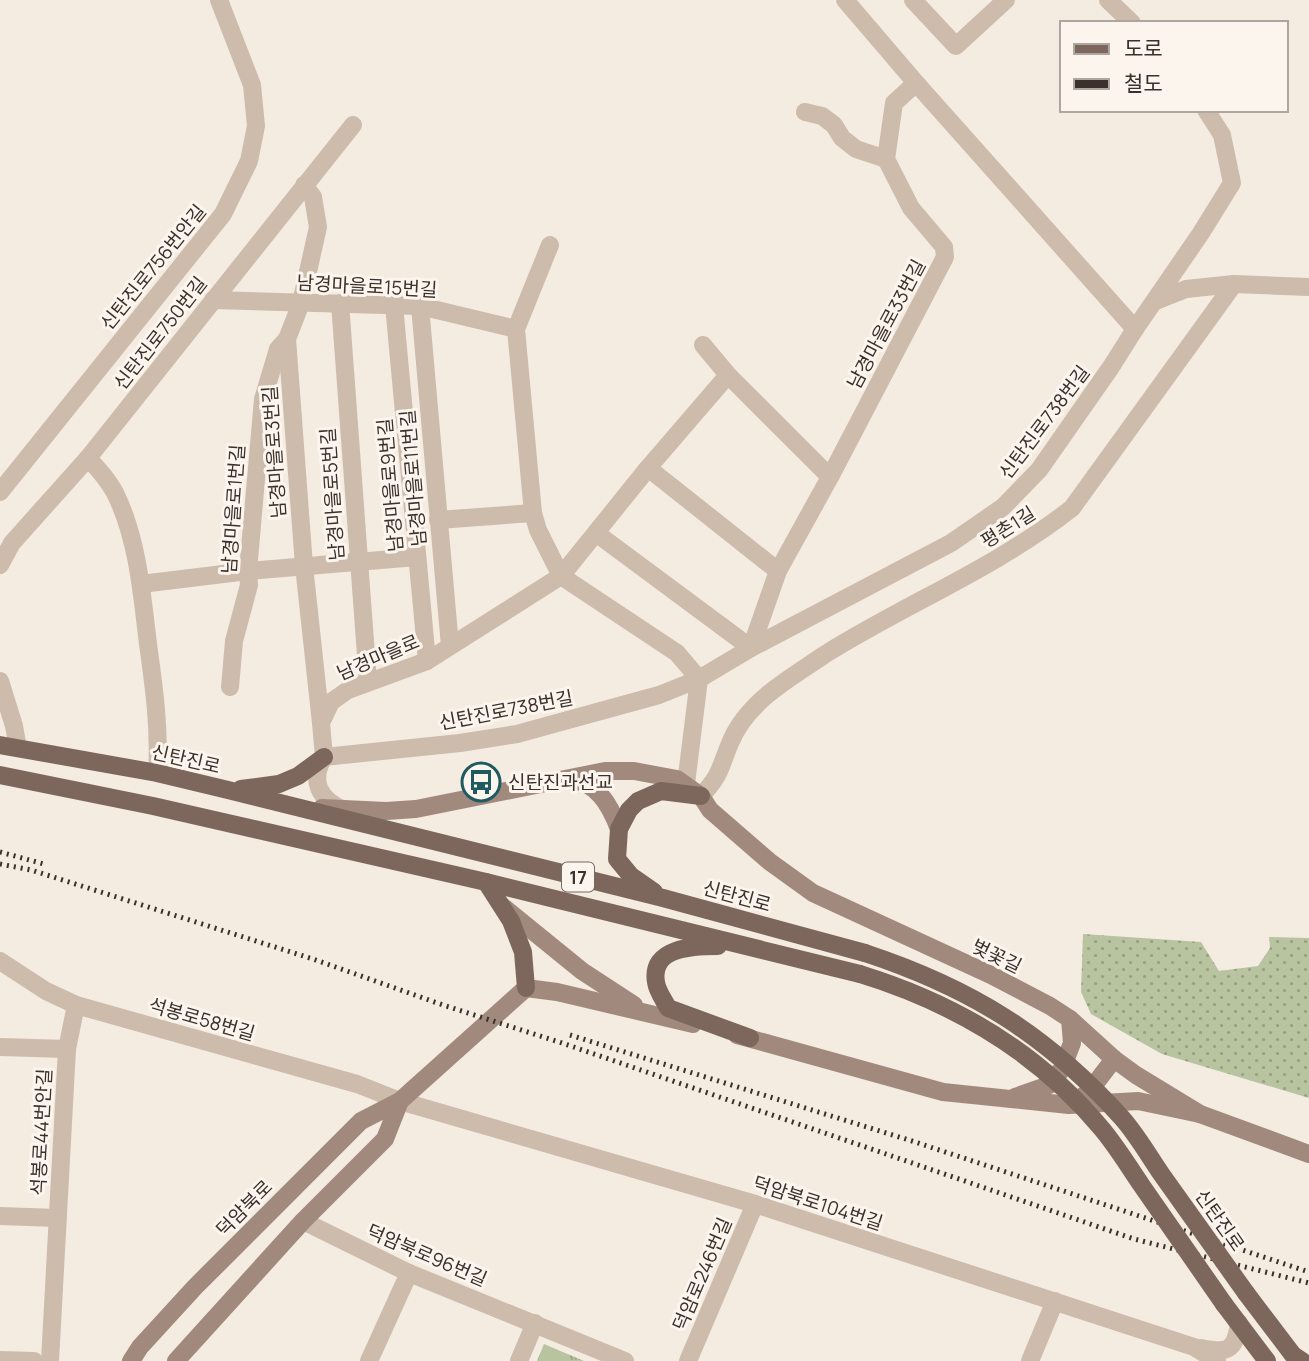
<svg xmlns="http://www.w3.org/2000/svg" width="1309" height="1361" viewBox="0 0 1309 1361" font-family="Manrope,'Noto Sans KR',sans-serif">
	<defs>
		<pattern id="grass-dots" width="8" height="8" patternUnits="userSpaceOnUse" patternTransform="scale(1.75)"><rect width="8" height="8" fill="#b8c4a0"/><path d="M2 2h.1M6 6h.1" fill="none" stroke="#97a083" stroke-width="1.8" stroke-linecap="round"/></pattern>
		<pattern id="park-tufts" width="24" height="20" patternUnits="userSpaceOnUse" patternTransform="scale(1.75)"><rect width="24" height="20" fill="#b8c4a0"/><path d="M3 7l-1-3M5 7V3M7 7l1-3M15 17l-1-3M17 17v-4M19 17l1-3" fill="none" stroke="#97a083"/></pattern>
	</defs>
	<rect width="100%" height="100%" fill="#f4ebe1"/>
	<path fill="url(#grass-dots)" d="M1083,934L1201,942L1219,971L1258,966L1270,948L1269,937L1309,938V1098L1162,1054L1091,1014L1081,992Z"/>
	<path fill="url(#park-tufts)" d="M544,1344L584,1361H537Z"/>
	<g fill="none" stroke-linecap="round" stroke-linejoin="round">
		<g stroke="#cdbbac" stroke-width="18">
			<path d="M845,0L916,83L1135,329"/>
			<path d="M913,0L956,46L1006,0"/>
			<path d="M1108,0L1132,23"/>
			<path d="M805,112L822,116L834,125L842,138L856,149L886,159"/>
			<path d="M304,185L313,197L318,227L301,303L287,339L304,566L321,723"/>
			<path d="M550,245L516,329L533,513L538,530L561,576L677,653L699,679L686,784"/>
			<path d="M213,300L420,306L516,329"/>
			<path d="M1156,301L1186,289L1234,284"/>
			<path d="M340,303L368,682"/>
			<path d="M394,305L427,661"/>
			<path d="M420,306L450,646"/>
			<path d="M703,345L728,375L830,477"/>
			<path d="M88,458C99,470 110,482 117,497C138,542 142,595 148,644C154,687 160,730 157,773"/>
			<path d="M648,468L778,571"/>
			<path d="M0,492L223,214L249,161L256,126L252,85L219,0"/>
			<path d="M438,520L533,513"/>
			<path d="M596,533L751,648L778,571L830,477L945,257L944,247L911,208L886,159L894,103L916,83"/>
			<path d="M0,565L12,543L88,458L353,125"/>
			<path d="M141,584L248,571L417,557"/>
			<path d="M0,681L14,726L18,748"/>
			<path d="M230,687L234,641L249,585L248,571L263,399L278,349L287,339"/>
			<path d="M324,757L460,743L517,734L659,695L699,679L751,648L951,543L1003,507L1039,470L1111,367L1135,329L1201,233L1232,183L1222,135L1206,110"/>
			<path d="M324,757L321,723L331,702L348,690L427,661L561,576L648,468L728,375"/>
			<path d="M324,757C309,781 320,800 344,810"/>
			<path d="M701,796C722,774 720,766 731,741C738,724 753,707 767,695C785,680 805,668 824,655C905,604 996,568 1072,508L1234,284L1309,287"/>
			<path d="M0,961L46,991L76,1005L357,1084L400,1101L755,1204L1194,1347L1217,1361"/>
			<path d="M0,1047L67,1049"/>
			<path d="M0,1216L57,1218"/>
			<path d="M303,1221L409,1273L625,1361"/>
			<path d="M1201,1348C1227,1353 1235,1352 1239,1323"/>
			<path d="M0,1360L34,1361"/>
			<path d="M50,1361L67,1049L76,1005"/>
			<path d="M369,1361L409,1273"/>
			<path d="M519,1361L535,1323"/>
			<path d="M688,1361L755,1204"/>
			<path d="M1030,1361L1055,1301"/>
		</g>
		<g stroke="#a18a7d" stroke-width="18">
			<path d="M568,779C597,781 610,805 619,829"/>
			<path d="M322,808L386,811L416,809L605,771H634L677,779L701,796L710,810L770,862L813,893L991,975L1050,1006L1070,1019L1114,1059L1136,1075L1200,1114L1309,1154"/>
			<path d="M502,906L582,971L634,1005"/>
			<path d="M737,1035L943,1092L1069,1105L1138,1101L1200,1114"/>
			<path d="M1083,1096L1088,1093L1114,1059"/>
			<path d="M1015,1097L1049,1085L1062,1069L1072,1043L1070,1019"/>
			<path d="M131,1361L140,1347L195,1287L361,1121L400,1101L526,988L557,992L693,1024"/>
			<path d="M176,1361L303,1221L385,1139L400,1101"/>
		</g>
		<g stroke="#7d675c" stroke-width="18">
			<path d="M0,745L157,773L228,790L663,898L865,953"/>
			<path d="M0,775L153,806L486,882L860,974"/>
			<path d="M241,789L279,784L298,776L324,757"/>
			<path d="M486,882L511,921L523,952L526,988"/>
			<path d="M654,892L631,876L617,859L619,829L629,810L638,801L661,791L701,796"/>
			<path d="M718,946C694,946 650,947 656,982C657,991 664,1000 668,1008L750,1038"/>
			<path d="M1246,1293L1293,1355L1302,1361"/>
			<path d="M1224,1304L1267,1361"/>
		</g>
		<g stroke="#3b302b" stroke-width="5" stroke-dasharray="2 5" stroke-linecap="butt">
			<path d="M0,852L44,864"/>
			<path d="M0,864L31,870L313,959L443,1005L562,1043L1134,1239L1309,1283"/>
			<path d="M570,1035L912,1141L1309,1272"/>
		</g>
		<g stroke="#7d675c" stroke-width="18">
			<path d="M865,953C971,988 1047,1035 1122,1118C1137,1135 1149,1156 1162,1175C1190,1214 1218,1254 1246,1293"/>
			<path d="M860,974C954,1003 1039,1053 1102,1129C1117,1147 1129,1167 1142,1186C1169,1225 1196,1264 1224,1304"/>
		</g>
	</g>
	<defs>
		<symbol id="bus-ring" viewBox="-11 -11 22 22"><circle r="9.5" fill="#fbf5ee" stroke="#1f5a5e" stroke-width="1.5"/><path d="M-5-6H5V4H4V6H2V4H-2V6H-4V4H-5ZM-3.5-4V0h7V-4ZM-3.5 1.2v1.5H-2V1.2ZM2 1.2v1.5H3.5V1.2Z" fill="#1f5a5e"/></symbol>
	</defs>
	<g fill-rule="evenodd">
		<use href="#bus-ring" x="459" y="760" width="44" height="44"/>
	</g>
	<g text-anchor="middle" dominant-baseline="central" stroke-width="6" stroke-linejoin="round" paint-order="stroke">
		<rect fill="#fbf5ee" stroke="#756b66" stroke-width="2" x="562" y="862.5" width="32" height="29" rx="5"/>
		<g font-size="18" font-weight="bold" fill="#3b302b">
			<text x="578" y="877">17</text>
		</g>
		<g font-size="19" fill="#3b302b" stroke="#fbf5ee">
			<text transform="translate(153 267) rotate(-51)">신탄진로756번안길</text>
			<text transform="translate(367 286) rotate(3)">남경마을로15번길</text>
			<text transform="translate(886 324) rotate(-62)">남경마을로33번길</text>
			<text transform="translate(160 333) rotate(-52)">신탄진로750번길</text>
			<text transform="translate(1044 422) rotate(-53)">신탄진로738번길</text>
			<text transform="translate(274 452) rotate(-94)">남경마을로3번길</text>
			<text transform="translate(413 478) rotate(-95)">남경마을로11번길</text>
			<text transform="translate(390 485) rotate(-95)">남경마을로9번길</text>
			<text transform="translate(332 494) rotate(-94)">남경마을로5번길</text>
			<text transform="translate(233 509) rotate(-86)">남경마을로1번길</text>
			<text transform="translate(1008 527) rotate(-32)">평촌1길</text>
			<text transform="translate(378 657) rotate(-23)">남경마을로</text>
			<text transform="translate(506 710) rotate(-11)">신탄진로738번길</text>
			<text transform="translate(186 759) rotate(13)">신탄진로</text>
			<text transform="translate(737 896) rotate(15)">신탄진로</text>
			<text transform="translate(997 956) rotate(26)">벚꽃길</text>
			<text transform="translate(202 1019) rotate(16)">석봉로58번길</text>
			<text transform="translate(41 1132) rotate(-87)">석봉로44번안길</text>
			<text transform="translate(818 1203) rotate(18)">덕암북로104번길</text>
			<text transform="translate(244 1208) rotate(-45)">덕암북로</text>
			<text transform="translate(1220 1220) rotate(55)">신탄진로</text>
			<text transform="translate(427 1255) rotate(23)">덕암북로96번길</text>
			<text transform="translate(702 1274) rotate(-67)">덕암로246번길</text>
		</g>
		<g font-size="19" fill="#3b302b" stroke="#fbf5ee" text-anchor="start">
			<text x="508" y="782">신탄진과선교</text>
		</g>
	</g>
	<rect x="1060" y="21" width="228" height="91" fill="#fbf5ee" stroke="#aea6a0" stroke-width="2"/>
	<rect x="1074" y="44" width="35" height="10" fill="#7d675c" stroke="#aea6a0" stroke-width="2"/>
	<text x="1124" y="56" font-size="21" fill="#3b302b">도로</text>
	<rect x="1074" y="79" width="35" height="10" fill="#3b302b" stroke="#aea6a0" stroke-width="2"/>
	<text x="1124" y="91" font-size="21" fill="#3b302b">철도</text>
</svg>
